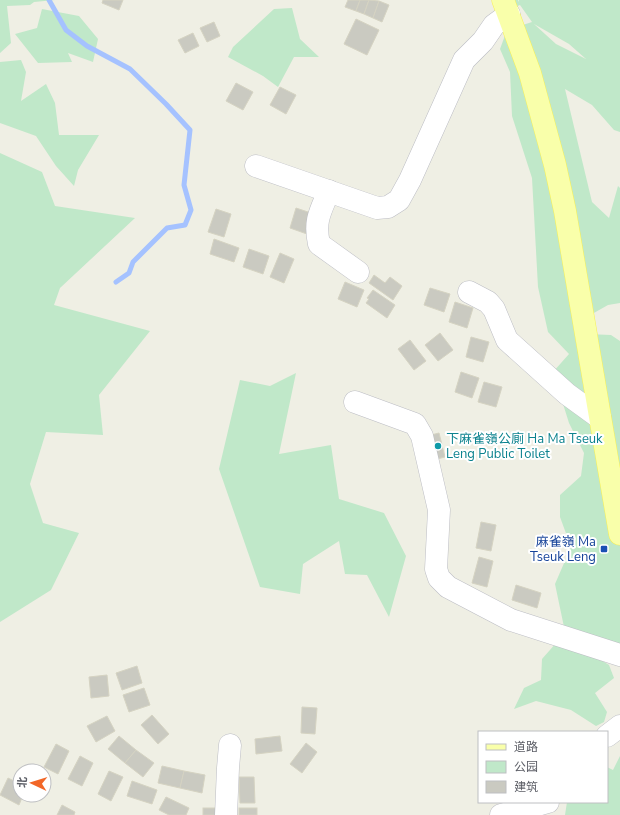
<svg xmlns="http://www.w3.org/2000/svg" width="620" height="815" viewBox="0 0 620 815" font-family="'Nunito Sans','Noto Sans SC',sans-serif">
	<rect width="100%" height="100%" fill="#efefe4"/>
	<g fill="#c0e8c9" fill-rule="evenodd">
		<path d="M0,0H55L34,2L30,5L7,6L11,43L0,53Z"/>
		<path d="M510,0H518L519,2V0H620V132L614,130L592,105L565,89L592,202L609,218L618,186L620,188V303L608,305L585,318L587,334L611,335L620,341V648L564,627L555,584L571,547L560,517V495L581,476L584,453L569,423L553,372L569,354L548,332L538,287L532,178L512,116L510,72L500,49L507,30L532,22L520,5L515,7ZM534,24L569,44L586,59L556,44Z"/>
		<path d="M292,8L300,39L319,57H294L278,87L263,76L228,57L233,47L274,9Z"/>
		<path d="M42,9L79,16L98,39L93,62L68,53L72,62L38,63L15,34L37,28Z"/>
		<path d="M21,60L26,72L21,101L46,84L55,103L59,135H99L78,170L74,186L56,166L36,136L0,123V62Z"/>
		<path d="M0,153L42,172L55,206L135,218L60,288L54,305L150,331L99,395L103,435L46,432L30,484L43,523L79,533L51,590L0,622Z"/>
		<path d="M296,373L279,454L331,445L339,499L384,513L406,556L389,617L367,575L345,574L339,541L303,564L300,594L260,587L219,469L240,380L270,386Z"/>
		<path d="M557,642L585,650L609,665L614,678L595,693L607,712L604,722L596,726L571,710L536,701L514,709L524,688L541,680L542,659Z"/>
		<path d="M620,756V815H565L567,802H607V767L613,770Z"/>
	</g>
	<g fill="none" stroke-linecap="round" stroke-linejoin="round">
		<path stroke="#a5c2ff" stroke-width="5" d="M49,0L66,30L87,46L130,69L166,104L190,130L184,185L191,210L185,225L167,228L133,262L129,273L116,282"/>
	</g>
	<g fill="#cacac1" stroke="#d5d3c2">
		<path d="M103,0H123L119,10L102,3Z"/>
		<path d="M348,0H360L356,11L345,7Z"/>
		<path d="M360,0H369L364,14L356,11Z"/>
		<path d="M369,0L379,1L373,18L364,14Z"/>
		<path d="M379,1L389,5L382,22L373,18Z"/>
		<path d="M356,19L379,30L367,55L344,44Z"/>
		<path d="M214,22L220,36L207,42L200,28Z"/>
		<path d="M193,33L199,46L185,53L178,40Z"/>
		<path d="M236,83L253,92L243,110L226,101Z"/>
		<path d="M280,87L296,95L286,114L270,105Z"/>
		<path d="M296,208L314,214L307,234L290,228Z"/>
		<path d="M216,209L231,214L224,237L208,232Z"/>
		<path d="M214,239L239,248L234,262L210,254Z"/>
		<path d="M249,249L269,256L263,274L243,267Z"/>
		<path d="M280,253L294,259L284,283L270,277Z"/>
		<path d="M374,275L385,283L390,277L402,286L393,300L369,283Z"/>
		<path d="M345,282L364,290L357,307L338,299Z"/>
		<path d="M430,288L450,294L444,312L424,305Z"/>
		<path d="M373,290L395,305L387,318L366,303L369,299L367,298Z"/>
		<path d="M455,302L473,308L467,328L449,322Z"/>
		<path d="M440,333L453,350L438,361L425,345Z"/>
		<path d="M471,337L489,342L483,362L466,357Z"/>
		<path d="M410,340L426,361L414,370L398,349Z"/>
		<path d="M461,372L479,378L472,398L455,392Z"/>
		<path d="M484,382L502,387L496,407L478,402Z"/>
		<path d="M439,433L445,457L437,459L431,435Z"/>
		<path d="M481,522L496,525L491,551L476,548Z"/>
		<path d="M479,557L493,561L487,587L472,583Z"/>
		<path d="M516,585L541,593L537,608L512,600Z"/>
		<path d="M137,666L142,683L122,690L116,673Z"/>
		<path d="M107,675L109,696L91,698L89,677Z"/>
		<path d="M144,688L150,705L129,712L123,695Z"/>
		<path d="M302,707L317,708L315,734L301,733Z"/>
		<path d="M152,715L169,734L158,744L141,725Z"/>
		<path d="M107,716L115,731L96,742L87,726Z"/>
		<path d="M119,736L136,750L125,763L108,749Z"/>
		<path d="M280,736L282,751L256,754L255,739Z"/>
		<path d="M306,743L317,752L302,773L290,764Z"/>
		<path d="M56,744L69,751L58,774L44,767Z"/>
		<path d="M136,750L154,763L143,777L125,763Z"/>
		<path d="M80,756L93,763L82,786L68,779Z"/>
		<path d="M162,766L184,771L180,788L158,783Z"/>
		<path d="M109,771L123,777L111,801L98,794Z"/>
		<path d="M184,771L205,775L202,793L180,788Z"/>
		<path d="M239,777H254L255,803H240Z"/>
		<path d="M8,778L20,784V795H23L19,805L0,795Z"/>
		<path d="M132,781L157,790L152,804L127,796Z"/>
		<path d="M166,797L189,808L186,815H169L159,810Z"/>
		<path d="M62,805L75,812L74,815H57Z"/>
		<rect x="203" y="808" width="15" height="7"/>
		<rect x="239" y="808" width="18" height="7"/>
	</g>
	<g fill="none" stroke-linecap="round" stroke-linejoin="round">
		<defs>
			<g id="minor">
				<path d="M256,166L377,208L388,207L399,200L410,180L464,60L483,41L494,25L509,14"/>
				<path d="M329,191C320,212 314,221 319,244L358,272"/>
				<path d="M469,292L488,302L494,309L507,340L567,394L600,418"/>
				<path d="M355,402L415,424L422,436L439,510L436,569L439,578L448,587L511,620L620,655"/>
				<path d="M607,736L620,726"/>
				<path d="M226,815L228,768L230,745"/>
				<path d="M501,815L548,802"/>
			</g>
			<path id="major" d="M503,0L530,73L555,165L565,211L620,534"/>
		</defs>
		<use href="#minor" stroke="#bcbdc4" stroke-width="23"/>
		<use href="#major" stroke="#f8f155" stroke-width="23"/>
		<use href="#minor" stroke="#fff" stroke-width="22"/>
		<use href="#major" stroke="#f9ffaa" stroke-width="22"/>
	</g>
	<circle fill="#0f9aa8" stroke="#fff" stroke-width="1.5" cx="438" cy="446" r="4"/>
	<rect fill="#1a4fb4" stroke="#fff" stroke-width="1.5" x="600" y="545" width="8" height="8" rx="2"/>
	<g text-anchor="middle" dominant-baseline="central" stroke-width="4" stroke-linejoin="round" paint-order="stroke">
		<g font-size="13" fill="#0d838f" stroke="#fff" text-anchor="start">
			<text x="446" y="439">下麻雀嶺公廁 Ha Ma Tseuk<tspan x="446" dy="15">Leng Public Toilet</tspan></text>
		</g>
		<g font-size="13" fill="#164399" stroke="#fff" text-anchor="end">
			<text x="596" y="542">麻雀嶺 Ma<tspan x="596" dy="15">Tseuk Leng</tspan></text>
		</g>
	</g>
	<rect x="478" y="731" width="130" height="72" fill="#ffffff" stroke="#bebfc2"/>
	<rect x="486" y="744" width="20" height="6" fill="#f9ffaa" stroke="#bebfc2"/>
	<text x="514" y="751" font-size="12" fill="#5c5e66">道路</text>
	<rect x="486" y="761" width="20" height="12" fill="#c0e8c9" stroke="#bebfc2"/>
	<text x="514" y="771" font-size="12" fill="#5c5e66">公园</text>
	<rect x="486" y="781" width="20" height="12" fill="#cacac1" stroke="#bebfc2"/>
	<text x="514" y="791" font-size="12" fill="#5c5e66">建筑</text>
	<g transform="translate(32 783) rotate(274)"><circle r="19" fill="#ffffff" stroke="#bebfc2"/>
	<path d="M0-3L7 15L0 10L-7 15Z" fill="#f26728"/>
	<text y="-6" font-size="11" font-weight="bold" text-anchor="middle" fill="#5c5e66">北</text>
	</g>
</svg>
